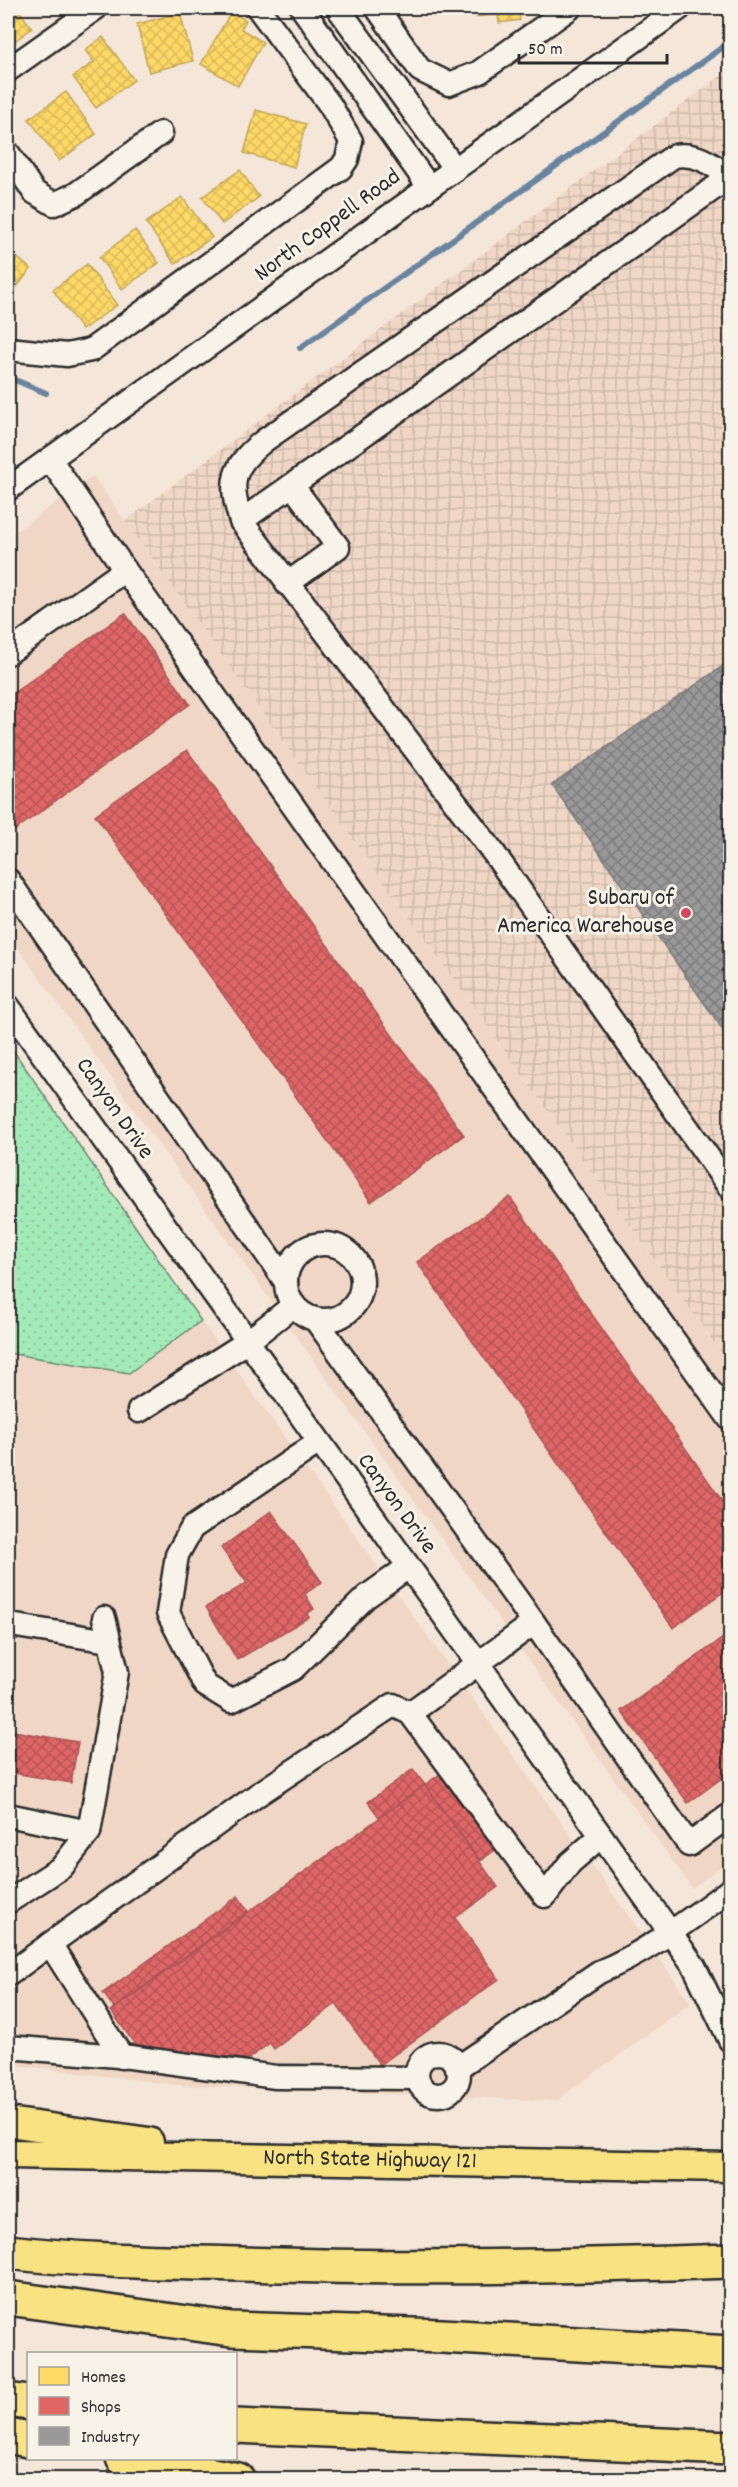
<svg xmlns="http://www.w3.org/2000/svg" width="738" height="2487" viewBox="0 0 738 2487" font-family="Dekko,sans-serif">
	<defs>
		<pattern id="industrial-grid" width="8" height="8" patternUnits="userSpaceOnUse" patternTransform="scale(1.5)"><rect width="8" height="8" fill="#f0d7c5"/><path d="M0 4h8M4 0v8" fill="none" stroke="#ceb9a9"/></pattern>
		<pattern id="grass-dots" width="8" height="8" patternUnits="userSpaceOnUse" patternTransform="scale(1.5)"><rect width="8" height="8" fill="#a2eab7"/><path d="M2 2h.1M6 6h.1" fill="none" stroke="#8cc99e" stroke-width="1.8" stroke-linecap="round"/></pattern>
		<pattern id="homes-cross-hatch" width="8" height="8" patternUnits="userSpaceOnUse" patternTransform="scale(1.5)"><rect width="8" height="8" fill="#ffd966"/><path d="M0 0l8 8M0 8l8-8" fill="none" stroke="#dbba59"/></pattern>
		<pattern id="shops-cross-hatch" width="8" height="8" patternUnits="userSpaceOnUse" patternTransform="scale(1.5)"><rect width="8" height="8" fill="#e06666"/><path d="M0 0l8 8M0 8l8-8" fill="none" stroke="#b65454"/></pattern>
		<pattern id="industry-cross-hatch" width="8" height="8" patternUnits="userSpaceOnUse" patternTransform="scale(1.5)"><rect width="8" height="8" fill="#999"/><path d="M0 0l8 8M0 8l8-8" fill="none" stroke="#7d7d7d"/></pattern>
	</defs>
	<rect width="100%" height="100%" fill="#f4e6d8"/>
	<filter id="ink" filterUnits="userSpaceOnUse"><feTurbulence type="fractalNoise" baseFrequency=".0167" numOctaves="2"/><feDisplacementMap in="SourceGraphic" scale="12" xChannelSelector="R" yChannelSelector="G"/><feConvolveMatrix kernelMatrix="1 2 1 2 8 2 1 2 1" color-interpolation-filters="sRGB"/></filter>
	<g filter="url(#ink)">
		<g fill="#f0d7c5">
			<path d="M93,476L730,1365V1860L692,1888L8,934V537Z"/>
			<path d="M201,1321L691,2003L556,2101L178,2085L8,2064V1353L129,1373Z"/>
		</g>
		<path fill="url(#industrial-grid)" d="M730,69V1365L125,521Z"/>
		<path fill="url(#grass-dots)" stroke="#668a71" stroke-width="1.5" d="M8,1043L201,1321L129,1373L8,1353Z"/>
		<g fill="url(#homes-cross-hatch)" stroke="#bfa554" stroke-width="1.5">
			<path d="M8,8H17L32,28L8,46Z"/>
			<path d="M474,8H518L520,20L499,23L498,14L476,17Z"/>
			<path d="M231,12L246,20L241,29L263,42L238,86L201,64Z"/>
			<path d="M180,13L193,61L149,72L137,24Z"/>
			<path d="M103,37L134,80L96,108L73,77L94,62L85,50Z"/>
			<path d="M66,92L96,134L59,161L29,119Z"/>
			<path d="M256,110L306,124L294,167L244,153Z"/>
			<path d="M240,170L259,197L222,224L202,197Z"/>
			<path d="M182,197L212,237L175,264L146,223Z"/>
			<path d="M135,230L159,263L122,289L99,257Z"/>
			<path d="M8,250L31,269L8,298Z"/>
			<path d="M87,264L117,305L82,330L53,290Z"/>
		</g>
		<g fill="url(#shops-cross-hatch)" stroke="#aa5454" stroke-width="1.5">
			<path d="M125,613L190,704L8,835V697Z"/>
			<path d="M187,750L464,1135L371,1202L95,815Z"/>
			<path d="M510,1197L730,1512V1587L673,1628L417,1262Z"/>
			<path d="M271,1511L322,1582L305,1594L314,1609L307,1614L309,1617L237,1660L206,1607L247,1583L221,1548Z"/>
			<path d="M730,1633V1772L688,1803L621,1711Z"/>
			<path d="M8,1730L78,1742L71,1783L8,1772Z"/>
			<path d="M413,1769L425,1785L379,1817L368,1802Z"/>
			<path d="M440,1774L495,1850L480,1861L425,1785Z"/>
			<path d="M425,1785L498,1887L455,1918L499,1979L380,2065L336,2004L274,2049L270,2043L248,2059L137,2047L111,2011Z"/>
			<path d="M238,1896L248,1911L114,2008L103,1993Z"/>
		</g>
		<path fill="url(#industry-cross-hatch)" stroke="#787878" stroke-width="1.5" d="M730,661V1040L552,785Z"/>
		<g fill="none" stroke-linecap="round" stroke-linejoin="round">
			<g stroke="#67849e" stroke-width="6">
				<path d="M300,348L730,42"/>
				<path d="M8,377L46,393"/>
			</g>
			<defs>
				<g id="minor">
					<path d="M302,8L429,187"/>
					<path d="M338,8L455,169"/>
					<path d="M377,8L420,70L449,84L478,73L570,8"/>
					<path d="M8,70L96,8"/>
					<path d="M8,153L34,192L54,204L76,194L161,133"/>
					<path d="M730,177L241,521L493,852L730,1188"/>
					<path d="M8,349L67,355L91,350L341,168L347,159L351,141L330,105L258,8"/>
					<path d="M50,459L125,570"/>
					<path d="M8,489L680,8"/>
					<path d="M241,521C228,481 232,466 265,440L674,156C697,152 711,164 730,177"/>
					<path d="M287,584L338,547L292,485"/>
					<path d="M8,653L125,570L730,1419"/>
					<path d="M8,880L286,1282"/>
					<path d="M8,1006L670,1932L694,1966L730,2040"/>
					<circle cx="324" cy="1282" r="38"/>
					<path d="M315,1319L534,1623"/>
					<path d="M139,1411L247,1342L294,1305"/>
					<path d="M319,1442L192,1528L177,1555L168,1613L205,1685L231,1701L293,1669L366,1597L408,1567"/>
					<path d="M10,1625L109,1641"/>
					<path d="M410,1713L534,1623L689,1845L730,1815"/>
					<path d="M8,1815L89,1832L117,1672L104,1618"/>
					<path d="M8,1902L62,1867L89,1832"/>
					<path d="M50,1944L260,1793L393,1705L410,1713L545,1896L570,1863L601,1836"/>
					<path d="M8,1975L50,1944L122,2057"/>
					<path d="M8,2047L130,2057L276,2077L417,2078"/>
					<circle cx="438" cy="2074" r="21"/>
					<path d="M457,2068L599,1972C647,1953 689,1919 730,1890"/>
				</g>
				<g id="major">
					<path d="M8,2122L149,2142"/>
					<path id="s1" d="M8,2154L730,2167"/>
				</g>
				<g id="highway">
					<path d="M8,2252C84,2261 162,2262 239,2264C403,2269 567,2267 730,2261"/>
					<path d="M8,2298L231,2329L442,2336L730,2353"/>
					<path d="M8,2400L28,2403"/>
					<path d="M236,2426L730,2448"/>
					<path d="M8,2436L28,2440"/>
					<path d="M123,2458L238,2480"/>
				</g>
			</defs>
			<use href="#minor" stroke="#2b2b2b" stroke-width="27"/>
			<use href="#major" stroke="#2b2b2b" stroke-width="33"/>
			<use href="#highway" stroke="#2b2b2b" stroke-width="38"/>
			<use href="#minor" stroke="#f7f3e8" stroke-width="22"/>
			<use href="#major" stroke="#f8e281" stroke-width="28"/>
			<use href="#highway" stroke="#f8e281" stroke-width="33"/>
		</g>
	</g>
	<circle fill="#d1495b" stroke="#f7f3e8" stroke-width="2" cx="686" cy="913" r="6"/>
	<g text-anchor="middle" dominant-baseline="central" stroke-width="6" stroke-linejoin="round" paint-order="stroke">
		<g font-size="24" fill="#2b2b2b" stroke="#f7f3e8">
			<text transform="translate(328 226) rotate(-36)">North Coppell Road</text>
			<text transform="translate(114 1109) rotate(55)">Canyon Drive</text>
			<text transform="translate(396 1504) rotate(54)">Canyon Drive</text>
			<text stroke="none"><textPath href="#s1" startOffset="362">North State Highway 121</textPath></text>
		</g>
		<g font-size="24" fill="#2b2b2b" stroke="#f7f3e8" text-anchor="end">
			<text x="674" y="899">Subaru of<tspan x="674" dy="28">America Warehouse</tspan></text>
		</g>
	</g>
	<rect width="738" height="2487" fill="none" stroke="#f7f3e8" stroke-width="30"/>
	<rect x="15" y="15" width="708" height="2457" fill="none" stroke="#2b2b2b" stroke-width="2" filter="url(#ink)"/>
	<rect x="27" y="2352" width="210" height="108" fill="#f7f3e8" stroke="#a5a39c" stroke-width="1.5"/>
	<rect x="39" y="2367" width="30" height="18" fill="#ffd966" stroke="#a5a39c" stroke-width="1.5"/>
	<text x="81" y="2382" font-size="18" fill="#2b2b2b">Homes</text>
	<rect x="39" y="2397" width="30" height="18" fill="#e06666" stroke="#a5a39c" stroke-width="1.5"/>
	<text x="81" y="2412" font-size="18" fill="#2b2b2b">Shops</text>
	<rect x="39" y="2427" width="30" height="18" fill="#999999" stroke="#a5a39c" stroke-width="1.5"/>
	<text x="81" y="2442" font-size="18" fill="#2b2b2b">Industry</text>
	<path d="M519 54v9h148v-9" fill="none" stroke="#2b2b2b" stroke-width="3"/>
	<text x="528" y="54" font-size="18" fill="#2b2b2b" stroke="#f7f3e8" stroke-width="4.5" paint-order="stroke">50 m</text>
</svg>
